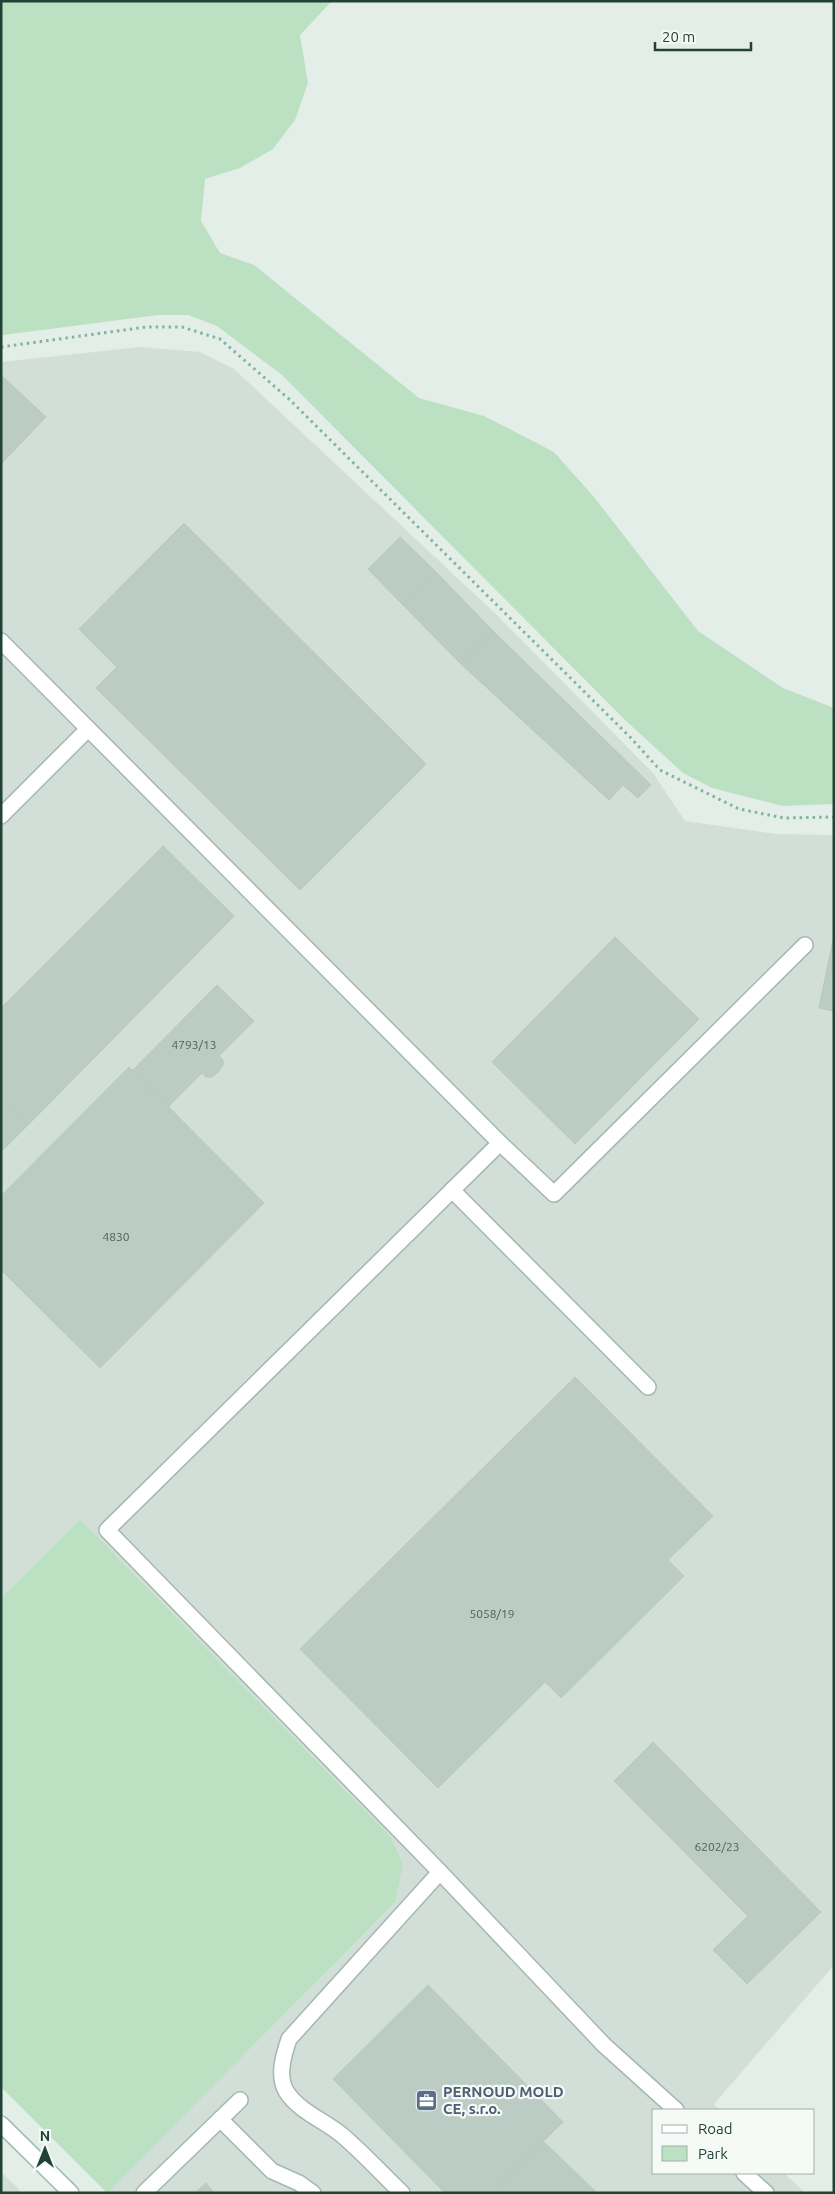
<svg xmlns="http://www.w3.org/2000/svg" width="835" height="2194" viewBox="0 0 835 2194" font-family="Ubuntu,sans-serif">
	<rect width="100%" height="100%" fill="#e4eee9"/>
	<g fill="#d2ded8">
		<path d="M140,347L200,352L234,369L498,616L653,773L685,821L776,834L834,835V1965L714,2104L719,2110H654V2173H784L805,2193H107L403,1864L391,1837L80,1519L1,1598V362Z"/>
		<path d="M1,2172L16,2186L21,2193H1Z"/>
	</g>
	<g fill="#bbe1c2">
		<path d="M1,1H332L300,35L308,83L295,120L273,149L240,168L205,179L201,221L220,253L254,265L419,398L484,416L554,452L594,497L698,631L783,688L834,708V804L782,806L712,788L683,773L625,720L282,375L217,326L188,315H158L3,335L1,332Z"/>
		<path d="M80,1519L391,1837L403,1864L395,1902L107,2193L1,2087V1598Z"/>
	</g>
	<g fill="#bbccc4" stroke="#b5c9bf">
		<path d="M1,375L46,417L1,464Z"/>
		<path d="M184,523L426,764L300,890L96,688L117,667L79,629Z"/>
		<path d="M400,537L436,572L403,605L368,569Z"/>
		<path d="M436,572L494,632L461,664L403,605Z"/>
		<path d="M494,632L651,785L638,798L623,785L609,800L461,664Z"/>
		<path d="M163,846L234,916L27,1126L1,1100V1008Z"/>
		<path d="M834,935V1011L819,1008Z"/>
		<path d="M615,937L699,1019L575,1144L492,1062Z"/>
		<path d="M217,985L254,1021L219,1056L223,1060V1065L218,1072L212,1077H206L202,1073L168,1107L132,1071Z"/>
		<path d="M129,1067L264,1203L100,1368L1,1270V1196Z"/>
		<path d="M1,1100L27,1126L1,1152Z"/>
		<path d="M575,1377L713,1516L668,1560L684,1576L561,1698L545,1682L438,1788L300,1649Z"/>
		<path d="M653,1742L821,1912L747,1984L713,1950L748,1916L614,1781Z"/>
		<path d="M428,1985L563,2122L491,2193H445L333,2079Z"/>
		<path d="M543,2141L597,2193H491Z"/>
		<path d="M206,2183L214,2193H195Z"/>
	</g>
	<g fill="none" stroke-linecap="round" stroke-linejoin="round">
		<defs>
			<g id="lane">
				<path d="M1,641L500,1143L107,1530L440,1872L604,2045L676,2110"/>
				<path d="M1,816L88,729"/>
				<path d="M500,1143L554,1194L805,945"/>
				<path d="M452,1190L648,1387"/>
				<path d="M220,2119L272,2171L299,2183L313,2193"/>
				<path d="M744,2173L766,2193"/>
				<path d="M144,2193L240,2100"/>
				<path d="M402,2193C382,2174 364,2154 343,2136C326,2121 299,2112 286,2091C277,2075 284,2054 289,2039L440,1872"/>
			</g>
			<path id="secondary" d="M1,2124L71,2193"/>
		</defs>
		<use href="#lane" stroke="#a6b7b0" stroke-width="18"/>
		<use href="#secondary" stroke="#a1bbb0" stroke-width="18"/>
		<path stroke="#82b4a1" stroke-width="3" stroke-dasharray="2.5 4" stroke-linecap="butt" d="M1,347L146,327H182L220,339L289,399L630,737L660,770L739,809L784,818L834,817"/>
		<use href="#lane" stroke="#fff" stroke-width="15"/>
		<use href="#secondary" stroke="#fff" stroke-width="15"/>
	</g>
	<defs>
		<symbol id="office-square" viewBox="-11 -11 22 22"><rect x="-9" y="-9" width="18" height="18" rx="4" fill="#5c6f8a" stroke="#f5faf7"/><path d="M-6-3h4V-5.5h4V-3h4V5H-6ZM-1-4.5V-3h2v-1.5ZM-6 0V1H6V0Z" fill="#fff"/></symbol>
	</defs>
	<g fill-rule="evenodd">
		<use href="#office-square" x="414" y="2088" width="25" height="25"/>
	</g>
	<g text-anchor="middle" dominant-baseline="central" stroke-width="4.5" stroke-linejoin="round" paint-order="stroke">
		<g font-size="12" fill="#48645a">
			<text x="194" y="1044">4793/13</text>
			<text x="116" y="1236">4830</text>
			<text x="492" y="1613">5058/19</text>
			<text x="717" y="1846">6202/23</text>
		</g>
		<g font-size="15" font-weight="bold" fill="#4e5e75" stroke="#f5faf7" text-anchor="start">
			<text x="443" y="2091">PERNOUD MOLD<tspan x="443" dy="17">CE, s.r.o.</tspan></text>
		</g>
	</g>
	<rect width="835" height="2194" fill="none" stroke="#214236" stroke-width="5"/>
	<rect x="652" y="2109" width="162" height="65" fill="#f5faf7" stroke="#a0b0aa"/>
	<rect x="662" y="2125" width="25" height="8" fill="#ffffff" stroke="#a0b0aa"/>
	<text x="698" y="2134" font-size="15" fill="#214236">Road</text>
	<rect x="662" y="2146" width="25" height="15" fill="#bbe1c2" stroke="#a0b0aa"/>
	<text x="698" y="2159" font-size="15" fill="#214236">Park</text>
	<g transform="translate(45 2149)" stroke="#f5faf7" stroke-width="4" paint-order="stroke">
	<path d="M0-4L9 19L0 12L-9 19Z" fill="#214236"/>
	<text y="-8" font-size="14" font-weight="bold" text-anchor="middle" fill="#214236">N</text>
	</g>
	<path d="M655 42v8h96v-8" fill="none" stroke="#214236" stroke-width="2.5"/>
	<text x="662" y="42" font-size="15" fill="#214236" stroke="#f5faf7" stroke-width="4" paint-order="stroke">20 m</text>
</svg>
